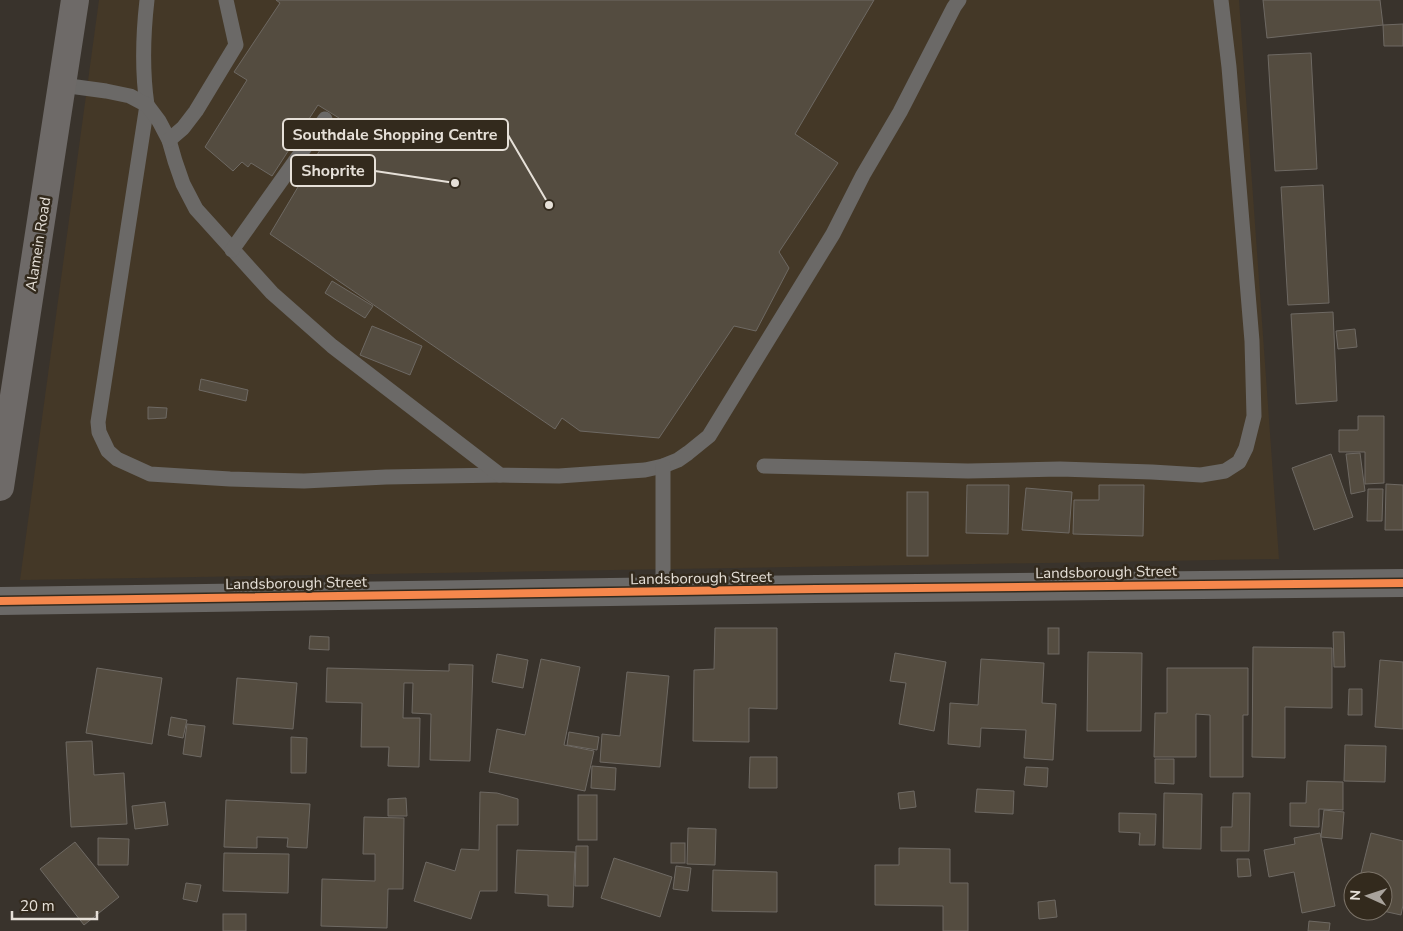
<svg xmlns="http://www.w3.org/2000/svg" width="1403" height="931" viewBox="0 0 1403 931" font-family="'Nunito Sans',sans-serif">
	<rect width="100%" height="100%" fill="#39332c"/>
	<path fill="#443827" d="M99,0H1239L1279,559L20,580Z"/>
	<g fill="#544c40" stroke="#6e6963">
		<path d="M276,0H874L795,134L838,163L779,252L789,268L756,331L734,326L659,438L580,431L562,418L555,429L270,234L339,118L318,105L272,176L251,163L248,167L242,162L233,171L205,147L247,80L234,72L280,3Z"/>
		<path d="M1263,0H1380L1383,25L1267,38Z"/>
		<path d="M1403,24V46H1384L1383,25Z"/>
		<path d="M1311,53L1317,169L1275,171L1268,55Z"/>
		<path d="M1323,185L1329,303L1288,305L1281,187Z"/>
		<path d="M332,281L373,306L365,318L325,293Z"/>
		<path d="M1333,312L1337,401L1296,404L1291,314Z"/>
		<path d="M372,326L422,346L410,375L360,355Z"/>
		<path d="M1355,329L1357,347L1338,349L1336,331Z"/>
		<path d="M201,379L248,390L246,401L199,390Z"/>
		<path d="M148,407L167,408L166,418L148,419Z"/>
		<path d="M1358,416H1384V483L1365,484V452H1339V430H1358Z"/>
		<path d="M1360,453L1365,491L1351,494L1346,454Z"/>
		<path d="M1331,454L1353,517L1314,530L1292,468Z"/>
		<path d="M1386,484L1403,485V530H1385Z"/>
		<path d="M967,485H1009L1008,534L966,533Z"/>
		<path d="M1099,485H1144L1143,536L1073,534L1074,500H1099Z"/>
		<path d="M1026,488L1072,492L1069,533L1022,530Z"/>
		<path d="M1368,489H1383L1382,521H1367Z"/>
		<rect x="907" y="492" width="21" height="64"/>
		<path d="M715,628H777V709L749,708V742L693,741L694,670L714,669Z"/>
		<rect x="1048" y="628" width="11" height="26"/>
		<path d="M1333,632H1344L1345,667H1334Z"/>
		<path d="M310,636L329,637V650L309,649Z"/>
		<path d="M1253,647L1332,648V708L1285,707V758L1252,757Z"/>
		<path d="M1088,652L1142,653L1141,731H1087Z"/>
		<path d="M895,653L946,662L934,731L899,724L906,683L890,681Z"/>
		<path d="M497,654L528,660L523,688L492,682Z"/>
		<path d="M541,659L580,667L564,745L594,751L585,791L489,772L497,729L525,735Z"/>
		<path d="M981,659L1044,663L1042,703L1056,704L1053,760L1024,758L1026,730L981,728L980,747L948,744L950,703L978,705Z"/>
		<path d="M1380,660L1403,662V729L1375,727Z"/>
		<path d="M449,664L473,665L470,761L430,760L431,714L412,713L413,683H404L403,718H420L419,767L388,766L389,747H361L362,703L326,702L327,668L449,671Z"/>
		<path d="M97,668L162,678L152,744L86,733Z"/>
		<path d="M1167,668H1248V715H1243V777H1210V715L1196,714V757H1154L1155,713H1167Z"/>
		<path d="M627,672L669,676L660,767L600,762L602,734L620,736Z"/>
		<path d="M237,678L297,683L293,729L233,724Z"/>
		<path d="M1349,689H1362V715H1348Z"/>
		<path d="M171,717L187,720L183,738L168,735Z"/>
		<path d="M187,724L205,726L201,757L183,754Z"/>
		<path d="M569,732L599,737L597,750L567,745Z"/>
		<path d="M291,737L307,738L306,773H291Z"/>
		<path d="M92,741L94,775L124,773L127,824L71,827L66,742Z"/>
		<path d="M1345,745L1386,746L1385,782L1344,781Z"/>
		<path d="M750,757H777V788H749Z"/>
		<path d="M1155,759H1174V784L1155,783Z"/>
		<path d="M592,766L616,768L615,790L591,788Z"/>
		<path d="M1026,767L1048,768L1047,787L1024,785Z"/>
		<path d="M1307,781L1343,782V810L1319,809V827L1290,826V803H1306Z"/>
		<path d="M977,789L1014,791L1013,814L975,812Z"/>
		<path d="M914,791L916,807L900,809L898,793Z"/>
		<path d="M480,792L497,793L518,799V825H497V891H480L471,919L414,901L426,862L455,871L461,849L479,850Z"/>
		<path d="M1164,793L1202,794L1201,849L1163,848Z"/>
		<path d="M1233,793H1250L1249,851H1221V827H1232Z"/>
		<rect x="578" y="795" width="19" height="45"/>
		<path d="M406,798L407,816H388V799Z"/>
		<path d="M226,800L310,804L307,848L287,847L288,838L257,837V848L224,847Z"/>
		<path d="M165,802L168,825L135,829L132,806Z"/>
		<path d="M1324,810L1344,812L1342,839L1321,837Z"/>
		<path d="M1119,813L1156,814L1155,845H1139L1140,833L1119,832Z"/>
		<path d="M364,817L404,818L403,889H388L387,928L321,926L322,879L375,881V854H363Z"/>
		<path d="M688,828L716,829L715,865L687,864Z"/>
		<path d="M1320,833L1335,906L1302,913L1294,872L1269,877L1264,850L1295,844L1294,838Z"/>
		<path d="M1371,833L1403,841V905L1401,915L1383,911V881H1359Z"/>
		<path d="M98,838L129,839L128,865H98Z"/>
		<path d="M75,842L119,897L84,925L40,869Z"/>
		<rect x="671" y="843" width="14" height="20"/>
		<path d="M576,846H588V886H575Z"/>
		<path d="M899,848L950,849V883H968V931H943V906L875,905V865H899Z"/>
		<path d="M517,850L575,852L573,907L548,906V895L515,893Z"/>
		<path d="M224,853L289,854L288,893L223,891Z"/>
		<path d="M614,858L672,877L660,917L601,898Z"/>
		<path d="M1237,859H1249L1251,876L1238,877Z"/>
		<path d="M676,866L691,868L688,891L673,889Z"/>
		<path d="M713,870L777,872V912L712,911Z"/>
		<path d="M186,883L201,885L197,902L183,899Z"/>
		<path d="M1055,900L1057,917L1039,919L1038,902Z"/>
		<rect x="223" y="914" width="23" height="17"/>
		<path d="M1309,921L1330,923L1329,931H1308Z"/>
	</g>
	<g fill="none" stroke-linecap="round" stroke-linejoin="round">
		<g stroke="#6b6967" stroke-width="15">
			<path d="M147,0C143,35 142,71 147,105L98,422L99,432L108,451L117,459L150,474L230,479L304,481L386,477L500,475"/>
			<path d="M62,85L106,91L130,96L147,105L159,121L169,140L175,161L183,184L196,209L272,293L332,346L500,475L559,476L645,470L663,466L678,460L688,453L709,436L833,234L863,175L900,112L954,7L959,0"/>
			<path d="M169,140L183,128L196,111L236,45L226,0"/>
			<path d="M232,250L325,119"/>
			<path d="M764,466L968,471L1060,469L1152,472L1201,475L1225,471L1239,462L1246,448L1254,416L1252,341L1229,67L1221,0"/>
			<path d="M663,592V466"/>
		</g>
		<path stroke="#6b6967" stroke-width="28" d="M0,601L816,589L1403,583"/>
		<path stroke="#6e6a68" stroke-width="28" d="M0,487L75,0"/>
		<defs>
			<path id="cycleway" d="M0,601L816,589L1403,583"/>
		</defs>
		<use href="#cycleway" stroke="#332a1d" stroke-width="11"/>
		<use href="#cycleway" stroke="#f5874c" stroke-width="8"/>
	</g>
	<g text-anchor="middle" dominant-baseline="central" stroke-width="5" stroke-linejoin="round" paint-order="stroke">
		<g font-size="15" fill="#e6e0d8" stroke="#332a1d">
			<text transform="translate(38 244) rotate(-81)">Alamein Road</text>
			<text transform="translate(1106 572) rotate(-1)">Landsborough Street</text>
			<text transform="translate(701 578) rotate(-1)">Landsborough Street</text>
			<text transform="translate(296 583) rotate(-1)">Landsborough Street</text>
		</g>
	</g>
	<path fill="none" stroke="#e6e0d8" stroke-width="2" d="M549 205L508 135M455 183L375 171"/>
	<g fill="#e6e0d8" stroke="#332a1d" stroke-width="2">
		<circle cx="549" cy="205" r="5"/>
		<circle cx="455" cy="183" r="5"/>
	</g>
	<g fill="#332a1d" stroke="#e6e0d8" stroke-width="2">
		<rect x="283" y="119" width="225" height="31" rx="5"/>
		<rect x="291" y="155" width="84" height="31" rx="5"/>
	</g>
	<g font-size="16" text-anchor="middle" font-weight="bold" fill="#e6e0d8">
		<text x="395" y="140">Southdale Shopping Centre</text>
		<text x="333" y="176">Shoprite</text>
	</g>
	<g transform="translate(1368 896) rotate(273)"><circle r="24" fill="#332a1d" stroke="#7b7368"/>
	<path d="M0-4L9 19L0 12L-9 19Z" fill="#a9a39c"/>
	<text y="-8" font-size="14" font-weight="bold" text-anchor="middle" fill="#e6e0d8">N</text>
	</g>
	<path d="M12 911v8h85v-8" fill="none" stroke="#e6e0d8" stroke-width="2.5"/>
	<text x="20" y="911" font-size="15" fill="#e6e0d8" stroke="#332a1d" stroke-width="4" paint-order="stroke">20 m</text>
</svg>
